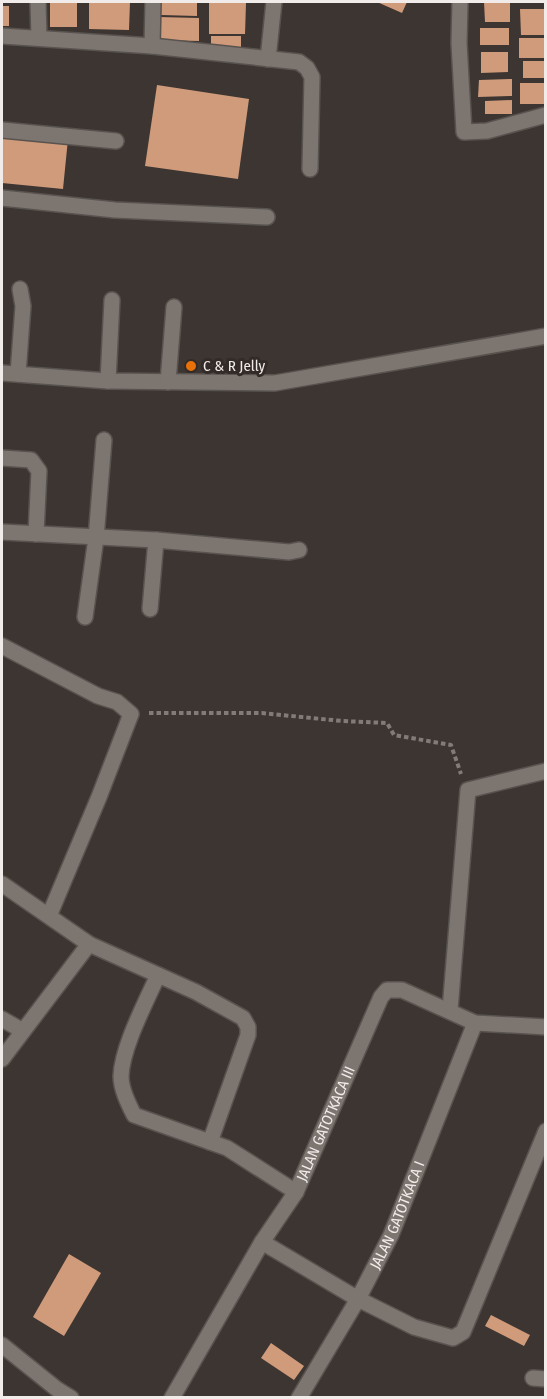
<svg xmlns="http://www.w3.org/2000/svg" width="547" height="1399" viewBox="0 0 547 1399" font-family="'Fira Sans Condensed',sans-serif">
	<rect width="100%" height="100%" fill="#3c3531"/>
	<g fill="#d09b7b">
		<rect x="50" y="2" width="27" height="25"/>
		<path d="M89,2H130L129,30L89,29Z"/>
		<path d="M161,2H197V16L161,15Z"/>
		<path d="M209,2H246L245,34H209Z"/>
		<path d="M377,2H407L402,13Z"/>
		<path d="M484,2H510V22H485Z"/>
		<rect x="2" y="6" width="7" height="20"/>
		<path d="M520,9H546V35H521Z"/>
		<path d="M159,17L199,18V41L159,40Z"/>
		<rect x="480" y="28" width="29" height="17"/>
		<path d="M211,36H241V48L211,47Z"/>
		<rect x="519" y="38" width="27" height="20"/>
		<path d="M481,52H508V72L481,73Z"/>
		<rect x="523" y="61" width="23" height="17"/>
		<path d="M512,79V96L478,97L479,80Z"/>
		<rect x="520" y="83" width="26" height="21"/>
		<path d="M157,85L249,99L238,179L145,166Z"/>
		<path d="M512,100V114H485V101Z"/>
		<path d="M2,132L68,139L63,189L2,183Z"/>
		<path d="M69,1254L101,1273L64,1336L33,1317Z"/>
		<path d="M491,1315L530,1335L524,1346L485,1326Z"/>
		<path d="M271,1343L304,1366L294,1380L261,1358Z"/>
	</g>
	<g fill="none" stroke-linecap="round" stroke-linejoin="round">
		<defs>
			<g id="minor">
				<path d="M38,2L39,38"/>
				<path d="M460,2L459,43L464,132L487,131L546,115"/>
				<path d="M2,36L152,46L299,62L307,68L312,77L310,169"/>
				<path d="M152,46L153,2"/>
				<path d="M268,59L274,2"/>
				<path d="M2,130L116,141"/>
				<path d="M2,198L115,210L267,217"/>
				<path d="M2,373L108,381L275,383L546,336"/>
				<path d="M18,374L23,306L20,289"/>
				<path d="M108,381L112,300"/>
				<path d="M168,382L174,307"/>
				<path d="M2,458L31,460L39,471L36,534"/>
				<path d="M2,532L156,540L289,552L299,550"/>
				<path d="M150,609L156,540"/>
				<path d="M85,617L96,538L104,440"/>
				<path d="M2,646L98,696L117,702L131,714L99,797L49,916"/>
				<path d="M2,884L89,944L196,992L243,1018L248,1027V1035L210,1142L227,1148L296,1192"/>
				<path d="M158,975C146,1002 122,1047 121,1076C121,1089 128,1103 134,1115L210,1142"/>
				<path d="M450,1010L468,790L546,771"/>
				<path d="M2,1019L23,1031"/>
				<path d="M2,1059L89,944"/>
				<path d="M262,1242L358,1299L414,1327L453,1338L463,1332L546,1131"/>
				<path d="M2,1345L58,1390L71,1398"/>
				<path d="M533,1378L546,1379"/>
				<path id="s1" d="M172,1398L262,1242L296,1192L381,997L387,990H402L475,1023L546,1027"/>
				<path id="s2" d="M299,1398L358,1299L391,1235L475,1023"/>
			</g>
		</defs>
		<use href="#minor" stroke="#59534f" stroke-width="18"/>
		<path stroke="#827b78" stroke-width="4" stroke-dasharray="4.5 3" stroke-linecap="butt" d="M149,713H262L342,721L387,723L394,735L451,745L461,774"/>
		<use href="#minor" stroke="#7d7570" stroke-width="15"/>
	</g>
	<circle fill="#e8710a" stroke="#322b27" stroke-width="2" cx="191" cy="366" r="6"/>
	<g text-anchor="middle" dominant-baseline="central" stroke-width="6" stroke-linejoin="round" paint-order="stroke">
		<g font-size="15" fill="#f1ecea" stroke="#322b27" text-anchor="start">
			<text x="203" y="366">C &amp; R Jelly</text>
		</g>
		<g font-size="15" fill="#f1ecea" stroke="#322b27">
			<text stroke="none"><textPath href="#s1" startOffset="315">JALAN GATOTKACA III</textPath></text>
			<text stroke="none"><textPath href="#s2" startOffset="208">JALAN GATOTKACA I</textPath></text>
		</g>
	</g>
	<rect width="547" height="1399" fill="none" stroke="#f1ecea" stroke-width="6"/>
</svg>
